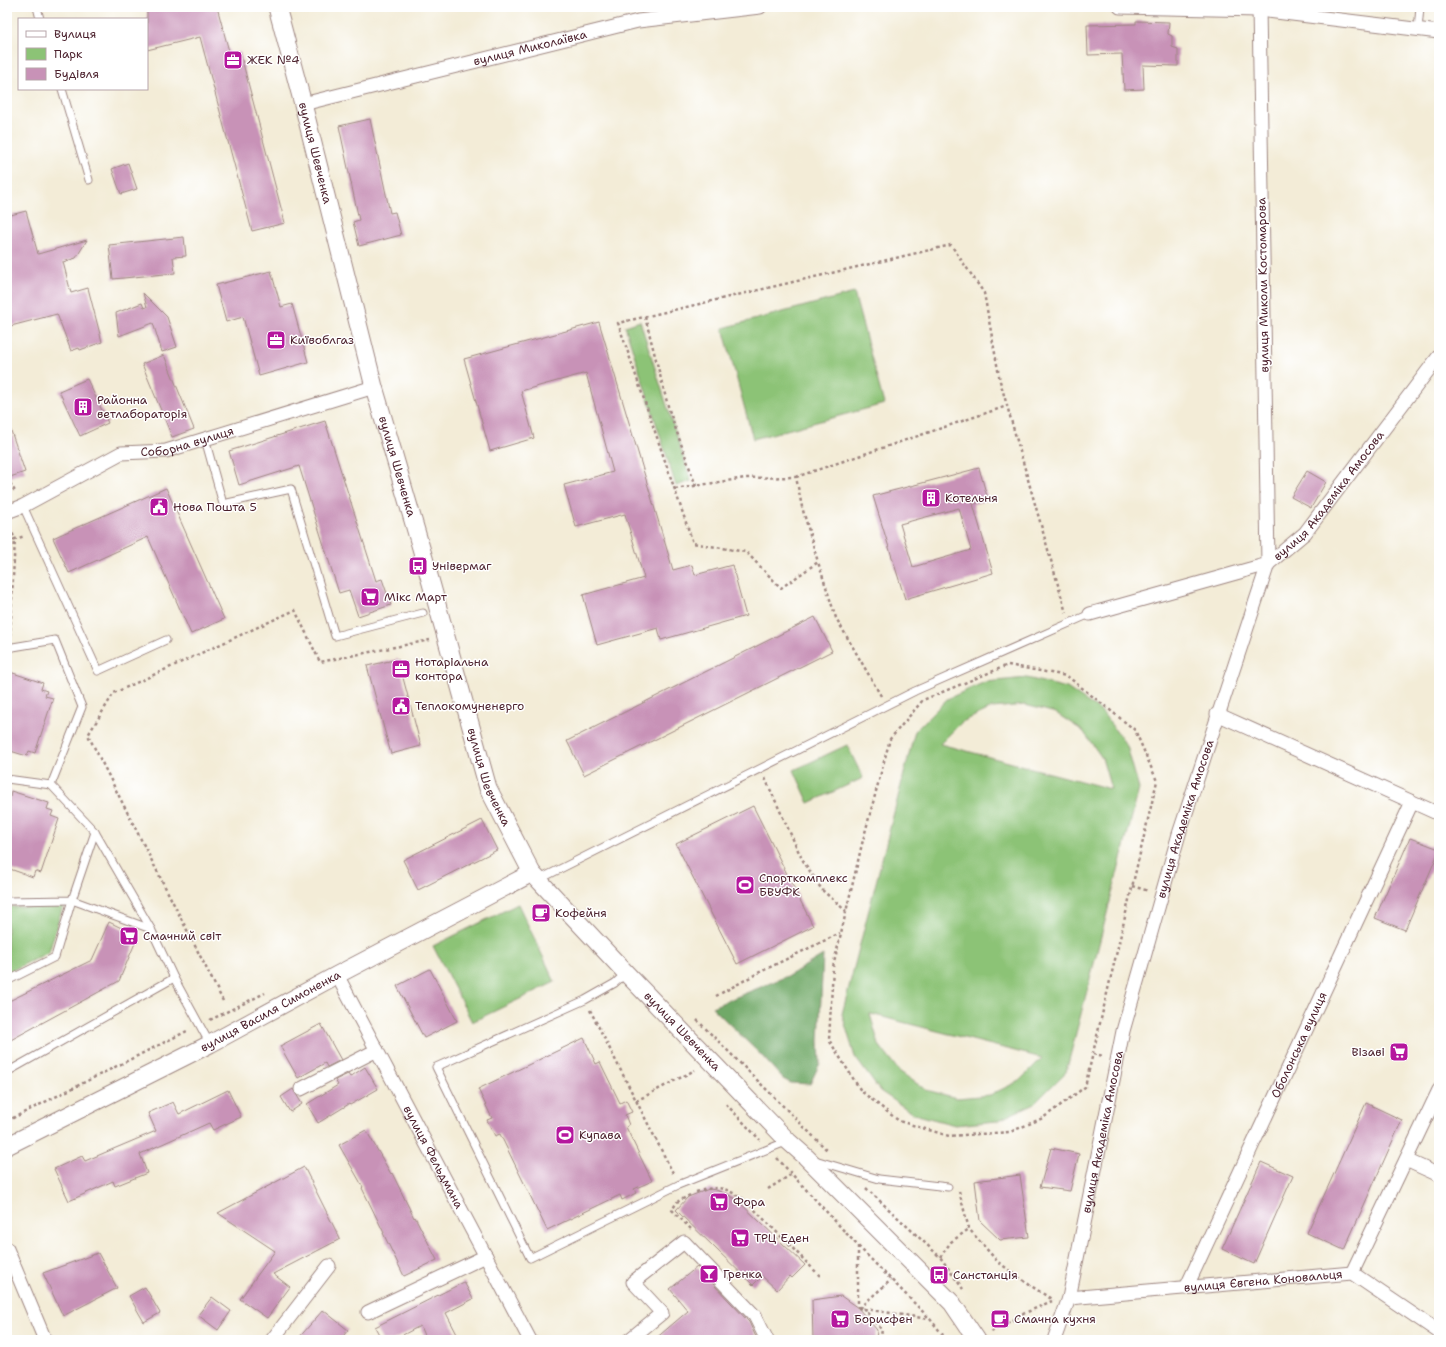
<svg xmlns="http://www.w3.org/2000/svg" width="1446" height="1347" viewBox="0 0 1446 1347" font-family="'Shantell Sans',sans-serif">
	<rect width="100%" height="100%" fill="#fff"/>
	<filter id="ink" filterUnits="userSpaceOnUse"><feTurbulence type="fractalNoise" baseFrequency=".025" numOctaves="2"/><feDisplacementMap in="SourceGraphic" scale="8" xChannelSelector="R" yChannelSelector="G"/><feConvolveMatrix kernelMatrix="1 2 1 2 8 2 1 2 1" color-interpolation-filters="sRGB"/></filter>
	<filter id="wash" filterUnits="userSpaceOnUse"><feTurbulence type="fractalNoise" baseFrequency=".012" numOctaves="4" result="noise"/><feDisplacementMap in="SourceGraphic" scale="16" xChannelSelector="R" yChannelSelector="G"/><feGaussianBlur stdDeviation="0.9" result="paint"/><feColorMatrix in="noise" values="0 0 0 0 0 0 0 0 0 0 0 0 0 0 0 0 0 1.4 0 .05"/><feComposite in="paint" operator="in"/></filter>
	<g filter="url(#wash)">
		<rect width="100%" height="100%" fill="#f3ecd7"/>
		<g fill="#8cc376" stroke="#6b7150" fill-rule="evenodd">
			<path d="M854,293L884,404L753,439L723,328Z"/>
			<path d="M640,321L691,481L676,486L625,326Z"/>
			<path d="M1027,678L1067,688L1102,712L1127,746L1139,789L1066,1072L1035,1103L997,1121L955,1125L914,1114L880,1091L855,1057L842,1014L915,731L947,699L985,682ZM1025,705L1056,713L1083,731L1102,758L1111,789L940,744L962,722L992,708ZM870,1014H871L1042,1058L1019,1081L990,1095L957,1098L926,1090L899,1071L879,1045Z"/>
			<path d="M847,745L863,778L809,803L794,770Z"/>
			<path d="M518,904L555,982L472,1022L433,946Z"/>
			<path d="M63,906L49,952L7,973V907Z"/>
		</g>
		<path fill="#71a967" stroke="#5e6449" d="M823,955L819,1041L820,1063L810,1084L791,1083L783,1079L762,1056L712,1007L790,975Z"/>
		<g id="blocks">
			<g fill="#c892b7" fill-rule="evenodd">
				<path d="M156,7H217L230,55L240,52L285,223L252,231L200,37L147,50V9Z"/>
				<path d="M1136,21L1169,22L1168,34L1172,36V47L1178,49V66L1143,65L1144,89L1124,90L1122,54L1088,55L1087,25L1136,24Z"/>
				<path d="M370,119L390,213L395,212L401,235L359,246L353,222L359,220L339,126Z"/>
				<path d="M128,163L137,189L121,194L112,169Z"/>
				<path d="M26,211L38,254L87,240L76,258L63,262L71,293L88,288L102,342L80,350L79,348L71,351L57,314L7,327V216Z"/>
				<path d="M184,237L186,256L173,257L175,273L113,279L109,245Z"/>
				<path d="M271,271L281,307L292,304L308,362L259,376L243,317L226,322L216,285Z"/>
				<path d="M143,293L167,317L177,347L162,352L153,323L119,336L116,313L142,303L144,308L147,307Z"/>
				<path d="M599,322L673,570L692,565L695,575L732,565L746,616L661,640L658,628L597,645L583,595L644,578L625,514L576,527L564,485L613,472L586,373L521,391L534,438L490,451L464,359Z"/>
				<path d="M164,355L194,429L172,437L142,364Z"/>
				<path d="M87,379L108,423L80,436L59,391Z"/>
				<path d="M325,421L376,581L382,579L391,605L358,616L349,590L339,593L299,466L239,485L229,451Z"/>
				<path d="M7,425H9L25,472L7,478Z"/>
				<path d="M979,468L988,500L973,504L993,573L905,599L873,496ZM959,508L971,550L913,567L900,524Z"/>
				<path d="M1307,471L1326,482L1311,508L1291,497Z"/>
				<path d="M166,488L224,619L191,634L148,537L69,573L53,538Z"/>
				<path d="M815,617L832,651L584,775L567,741Z"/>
				<path d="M398,659L421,746L391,754L367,666Z"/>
				<path d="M7,671L43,683L41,689L47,691L45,696L53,698L35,753L29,751L27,756L7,750Z"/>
				<path d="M11,791L49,803L47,809L53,811L51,816L59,819L41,873L35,871L33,877L7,868V796L10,797Z"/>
				<path d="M753,806L813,926L737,964L676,844Z"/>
				<path d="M482,820L497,850L418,890L403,860Z"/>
				<path d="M1410,838L1439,849V851L1405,930L1375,918Z"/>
				<path d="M109,922L138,936L119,981L7,1042V1002L92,960Z"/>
				<path d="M430,969L457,1021L424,1038L397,986Z"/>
				<path d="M321,1024L341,1060L327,1067L325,1063L298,1078L280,1046Z"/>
				<path d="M584,1038L596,1064L600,1062L620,1103L626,1100L632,1112L625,1115L629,1125L626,1127L652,1181L634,1189L636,1193L622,1200L620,1195L547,1230L500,1134L495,1136L487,1120L492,1118L478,1089Z"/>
				<path d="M365,1067L378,1089L350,1105L349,1104L318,1123L307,1104L338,1085L335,1080L348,1074L350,1077Z"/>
				<path d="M293,1089L302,1104L290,1112L281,1097Z"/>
				<path d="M228,1090L241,1117L213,1130L209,1123L140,1154L147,1173L115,1186L113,1181L69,1201L54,1169L82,1156L85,1161L156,1131L148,1113L173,1102L179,1114Z"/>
				<path d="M1366,1103L1402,1120L1344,1250L1307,1233Z"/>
				<path d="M366,1130L391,1174L392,1173L414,1218L415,1217L437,1260L404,1276L383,1233H384L362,1188L363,1187L339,1145Z"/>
				<path d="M1051,1148L1079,1154L1070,1191L1040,1187Z"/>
				<path d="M1261,1162L1293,1176L1254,1264L1222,1249Z"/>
				<path d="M304,1167L340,1239L273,1274L290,1287L267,1318L240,1299L275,1251L218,1213Z"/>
				<path d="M1020,1175L1029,1237L1000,1240L980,1221L975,1181Z"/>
				<path d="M709,1189L716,1190L726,1194L736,1199L805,1265L792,1278L790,1276L777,1290L762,1276L753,1285L676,1210L688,1197Z"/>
				<path d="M98,1253L117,1288L63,1316L43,1273Z"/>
				<path d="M697,1267L749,1322L756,1337L753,1340H654L688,1311L670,1289Z"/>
				<path d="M464,1282L473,1299L446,1313L460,1340H426L420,1326L393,1340H382L375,1327Z"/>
				<path d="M145,1287L160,1313L144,1322L129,1296Z"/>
				<path d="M841,1296L858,1308L877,1330L876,1340H813L812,1300Z"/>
				<path d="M212,1297L231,1311L218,1330L198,1315Z"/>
				<path d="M323,1310L348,1330L340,1340H297Z"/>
			</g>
		</g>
	</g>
	<g filter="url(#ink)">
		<use href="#blocks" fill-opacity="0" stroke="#9e8681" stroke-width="1"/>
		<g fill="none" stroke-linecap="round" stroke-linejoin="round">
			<defs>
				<g id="service">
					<path d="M37,7L40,19"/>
					<path d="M1418,30L1420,7"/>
					<path d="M62,89L89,180"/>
					<path d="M205,439L223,504L291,489L335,636L423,613"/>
					<path d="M23,506L98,671L166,640"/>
					<path d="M7,648L55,640L82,707L51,785L95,832L151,929L174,978L210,1044"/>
					<path d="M7,779L51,785"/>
					<path d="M538,880L915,691L1090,614"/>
					<path d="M7,901L72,900L95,832"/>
					<path d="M626,973L615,983L585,1000L436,1067L530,1258L678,1185L788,1141"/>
					<path d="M7,981L55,957L72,900L151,929"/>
					<path d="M7,1072L174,978"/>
					<path d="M815,1160L879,1179L948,1187"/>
				</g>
				<g id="minor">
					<path d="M1120,7L1259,10L1439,32"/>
					<path id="s1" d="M303,104L638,21L760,7"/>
					<path id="s2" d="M7,512L23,506L121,453L166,451L374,387"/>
					<path d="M1090,614L1268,564L1259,7"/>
					<path d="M1217,714L1439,814"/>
					<path id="s3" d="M337,975L530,1340"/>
					<path d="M301,1089L377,1050"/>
					<path d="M1406,1160L1439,1175"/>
					<path d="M7,1249L45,1340"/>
					<path d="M1352,1273L1439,1090"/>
					<path id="s4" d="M1186,1288L1412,802"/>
					<path id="s5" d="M1069,1298L1352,1273L1439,1332"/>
					<path d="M368,1312L486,1256"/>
					<path d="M272,1340L329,1266"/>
					<path d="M629,1340L662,1313L633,1282L684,1242L755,1316L767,1340"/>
					<path id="s6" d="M1054,1340L1069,1298L1123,1031L1179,834L1268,564L1305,533L1439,356"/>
				</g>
				<g id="tertiary">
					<path id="s7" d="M277,7L303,104L374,387L426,565L488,788L532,873L626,973L788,1141L806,1157L952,1303L977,1340"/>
					<path id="s8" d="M7,1146L210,1044L337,975L532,873"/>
				</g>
			</defs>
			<use href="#service" stroke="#9e8681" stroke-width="9"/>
			<use href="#minor" stroke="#9e8681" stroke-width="15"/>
			<use href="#tertiary" stroke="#9e8681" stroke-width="19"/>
			<g stroke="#9e8681" stroke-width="2.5" stroke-dasharray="3 3" stroke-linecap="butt">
				<path d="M645,317L669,410L696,486"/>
				<path d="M796,477L1007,406"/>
				<path d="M7,478L16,493"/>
				<path d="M675,489L745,478L796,477L802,507L818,562"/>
				<path d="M7,543L15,539L9,526"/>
				<path d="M10,636L15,539L25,536"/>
				<path d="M1008,665L1067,676L1135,730L1157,781L1085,1087L1043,1118L1010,1132L949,1136L899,1121L861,1091L829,1040L833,967L862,844L890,739L923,700Z"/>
				<path d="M881,696L836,618L818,562L781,588L746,552L693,543L618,323L951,245L984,293L1000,381L1066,613"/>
				<path d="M765,778L802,859L822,890L846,911"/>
				<path d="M1132,886L1149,891"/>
				<path d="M716,996L758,973L840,933"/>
				<path d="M223,1001L88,735L114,693L295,610L320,662L430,640"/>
				<path d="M590,1010L674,1175"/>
				<path d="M210,1020L265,993"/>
				<path d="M697,1020L828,1151"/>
				<path d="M1093,1054L1104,1056"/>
				<path d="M636,1101L695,1070"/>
				<path d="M726,1104L760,1140"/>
				<path d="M7,1121L189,1030"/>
				<path d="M777,1158L858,1246L930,1319L947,1340"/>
				<path d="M866,1188L940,1257L963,1289"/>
				<path d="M768,1189L792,1174"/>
				<path d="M959,1191L969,1229L998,1262L1031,1286L1053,1300"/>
				<path d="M696,1192C720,1185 724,1187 745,1200L820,1276"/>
				<path d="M690,1195L677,1202L672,1210L691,1229"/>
				<path d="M858,1246V1308"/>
				<path d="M940,1257L951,1242L969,1229"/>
				<path d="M858,1308L929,1319"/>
				<path d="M859,1308L891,1280"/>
				<path d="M863,1308L882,1330L880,1340"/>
				<path d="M991,1332L1025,1313L1052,1301"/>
			</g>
			<use href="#service" stroke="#fff" stroke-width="7"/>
			<use href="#minor" stroke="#fff" stroke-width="13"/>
			<use href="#tertiary" stroke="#fff" stroke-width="17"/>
		</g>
	</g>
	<defs>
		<symbol id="office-square" viewBox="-11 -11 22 22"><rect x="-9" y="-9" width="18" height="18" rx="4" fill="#b5179e" stroke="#fff"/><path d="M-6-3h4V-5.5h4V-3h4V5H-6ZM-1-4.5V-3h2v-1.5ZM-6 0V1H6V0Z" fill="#fff"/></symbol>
		<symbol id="building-square" viewBox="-11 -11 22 22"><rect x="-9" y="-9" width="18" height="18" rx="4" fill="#b5179e" stroke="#fff"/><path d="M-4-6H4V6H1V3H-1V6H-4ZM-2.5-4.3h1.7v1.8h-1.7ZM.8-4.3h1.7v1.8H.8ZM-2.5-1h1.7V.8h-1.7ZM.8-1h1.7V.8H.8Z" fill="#fff"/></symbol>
		<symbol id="civic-square" viewBox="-11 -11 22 22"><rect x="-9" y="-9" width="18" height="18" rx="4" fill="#b5179e" stroke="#fff"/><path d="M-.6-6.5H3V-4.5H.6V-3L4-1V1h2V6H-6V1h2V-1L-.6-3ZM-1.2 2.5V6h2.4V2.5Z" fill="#fff"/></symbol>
		<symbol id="bus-square" viewBox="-11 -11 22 22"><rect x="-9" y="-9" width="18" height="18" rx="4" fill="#b5179e" stroke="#fff"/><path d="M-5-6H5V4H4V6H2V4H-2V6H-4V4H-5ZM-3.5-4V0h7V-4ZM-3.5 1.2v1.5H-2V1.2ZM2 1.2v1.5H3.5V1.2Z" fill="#fff"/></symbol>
		<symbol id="supermarket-square" viewBox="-11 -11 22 22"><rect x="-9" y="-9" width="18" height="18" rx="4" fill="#b5179e" stroke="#fff"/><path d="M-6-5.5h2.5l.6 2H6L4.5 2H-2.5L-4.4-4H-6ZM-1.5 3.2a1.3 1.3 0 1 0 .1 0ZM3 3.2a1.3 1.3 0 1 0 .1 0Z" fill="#fff"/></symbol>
		<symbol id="stadium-square" viewBox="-11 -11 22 22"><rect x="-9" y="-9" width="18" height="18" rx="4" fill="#b5179e" stroke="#fff"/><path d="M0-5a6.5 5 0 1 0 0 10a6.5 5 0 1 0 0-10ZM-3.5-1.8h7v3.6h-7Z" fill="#fff"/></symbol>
		<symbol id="cafe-square" viewBox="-11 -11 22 22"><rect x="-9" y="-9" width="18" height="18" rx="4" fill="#b5179e" stroke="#fff"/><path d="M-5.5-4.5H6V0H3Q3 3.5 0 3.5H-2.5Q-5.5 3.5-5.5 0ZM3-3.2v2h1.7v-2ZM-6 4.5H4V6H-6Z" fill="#fff"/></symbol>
		<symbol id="bar-square" viewBox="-11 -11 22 22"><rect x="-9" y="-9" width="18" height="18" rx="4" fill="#b5179e" stroke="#fff"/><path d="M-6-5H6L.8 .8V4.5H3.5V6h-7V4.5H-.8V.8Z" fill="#fff"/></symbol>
	</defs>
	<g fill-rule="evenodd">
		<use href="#office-square" x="222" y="49" width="22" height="22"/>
		<use href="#office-square" x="265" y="329" width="22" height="22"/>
		<use href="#building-square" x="72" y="396" width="22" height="22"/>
		<use href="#building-square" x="920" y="487" width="22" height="22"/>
		<use href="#civic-square" x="148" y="496" width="22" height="22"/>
		<use href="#bus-square" x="407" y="555" width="22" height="22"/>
		<use href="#supermarket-square" x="359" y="586" width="22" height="22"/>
		<use href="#office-square" x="390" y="658" width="22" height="22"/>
		<use href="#civic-square" x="390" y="695" width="22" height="22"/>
		<use href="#stadium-square" x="734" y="874" width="22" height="22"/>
		<use href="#cafe-square" x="530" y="902" width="22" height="22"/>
		<use href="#supermarket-square" x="118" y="925" width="22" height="22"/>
		<use href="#supermarket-square" x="1388" y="1041" width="22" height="22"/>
		<use href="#stadium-square" x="554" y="1124" width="22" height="22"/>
		<use href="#supermarket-square" x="708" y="1191" width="22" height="22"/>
		<use href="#supermarket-square" x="729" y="1227" width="22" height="22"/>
		<use href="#bar-square" x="698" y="1263" width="22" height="22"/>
		<use href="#bus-square" x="928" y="1264" width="22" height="22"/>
		<use href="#supermarket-square" x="829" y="1308" width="22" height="22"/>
		<use href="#cafe-square" x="989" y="1308" width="22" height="22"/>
	</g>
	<g text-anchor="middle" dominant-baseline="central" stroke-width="3" stroke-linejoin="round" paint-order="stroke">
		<g font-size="12" fill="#4a1f2b" stroke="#fff">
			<text stroke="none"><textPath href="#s1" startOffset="234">вулиця Миколаївка</textPath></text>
			<text stroke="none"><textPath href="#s7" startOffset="151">вулиця Шевченка</textPath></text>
			<text transform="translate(1263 285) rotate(-91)">вулиця Миколи Костомарова</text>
			<text stroke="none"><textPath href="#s2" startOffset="196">Соборна вулиця</textPath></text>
			<text stroke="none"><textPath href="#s7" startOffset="475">вулиця Шевченка</textPath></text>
			<text stroke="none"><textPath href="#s6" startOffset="898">вулиця Академіка Амосова</textPath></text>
			<text stroke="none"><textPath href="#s7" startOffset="799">вулиця Шевченка</textPath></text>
			<text stroke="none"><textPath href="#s6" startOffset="538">вулиця Академіка Амосова</textPath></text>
			<text stroke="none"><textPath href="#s8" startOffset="296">вулиця Василя Симоненка</textPath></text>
			<text stroke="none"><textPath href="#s7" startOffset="1123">вулиця Шевченка</textPath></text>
			<text stroke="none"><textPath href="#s4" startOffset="268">Оболонська вулиця</textPath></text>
			<text stroke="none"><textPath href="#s6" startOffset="214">вулиця Академіка Амосова</textPath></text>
			<text stroke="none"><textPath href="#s3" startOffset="206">вулиця Фельдмана</textPath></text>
			<text stroke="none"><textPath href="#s5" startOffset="195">вулиця Євгена Коновальця</textPath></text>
		</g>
		<g font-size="12" fill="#4a1f2b" stroke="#fff" text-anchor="start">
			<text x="247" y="60">ЖЕК №4</text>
			<text x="290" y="340">Київоблгаз</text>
			<text x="97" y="400">Районна<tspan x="97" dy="14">ветлабораторія</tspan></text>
			<text x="945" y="498">Котельня</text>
			<text x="173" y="507">Нова Пошта 5</text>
			<text x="432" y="566">Універмаг</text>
			<text x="384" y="597">Мікс Март</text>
			<text x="415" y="662">Нотаріальна<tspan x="415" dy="14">контора</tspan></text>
			<text x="415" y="706">Теплокомуненерго</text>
			<text x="759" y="878">Спорткомплекс<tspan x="759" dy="14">БВУФК</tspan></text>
			<text x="555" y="913">Кофейня</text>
			<text x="143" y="936">Смачний світ</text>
			<text x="1385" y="1052" text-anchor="end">Візаві</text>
			<text x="579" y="1135">Купава</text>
			<text x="733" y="1202">Фора</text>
			<text x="754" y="1238">ТРЦ Еден</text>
			<text x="723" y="1274">Гренка</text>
			<text x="953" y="1275">Санстанція</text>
			<text x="854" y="1319">Борисфен</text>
			<text x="1014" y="1319">Смачна кухня</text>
		</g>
	</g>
	<rect width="1446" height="1347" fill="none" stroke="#fff" stroke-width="24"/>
	<rect x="18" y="18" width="130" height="72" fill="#ffffff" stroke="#b7a5aa"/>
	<rect x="26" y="31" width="20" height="6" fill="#ffffff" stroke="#b7a5aa"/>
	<text x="54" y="38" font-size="12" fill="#4a1f2b">Вулиця</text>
	<rect x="26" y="48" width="20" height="12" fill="#8cc376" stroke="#b7a5aa"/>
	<text x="54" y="58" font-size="12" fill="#4a1f2b">Парк</text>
	<rect x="26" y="68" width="20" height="12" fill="#c892b7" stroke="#b7a5aa"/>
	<text x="54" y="78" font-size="12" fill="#4a1f2b">Будівля</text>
</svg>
